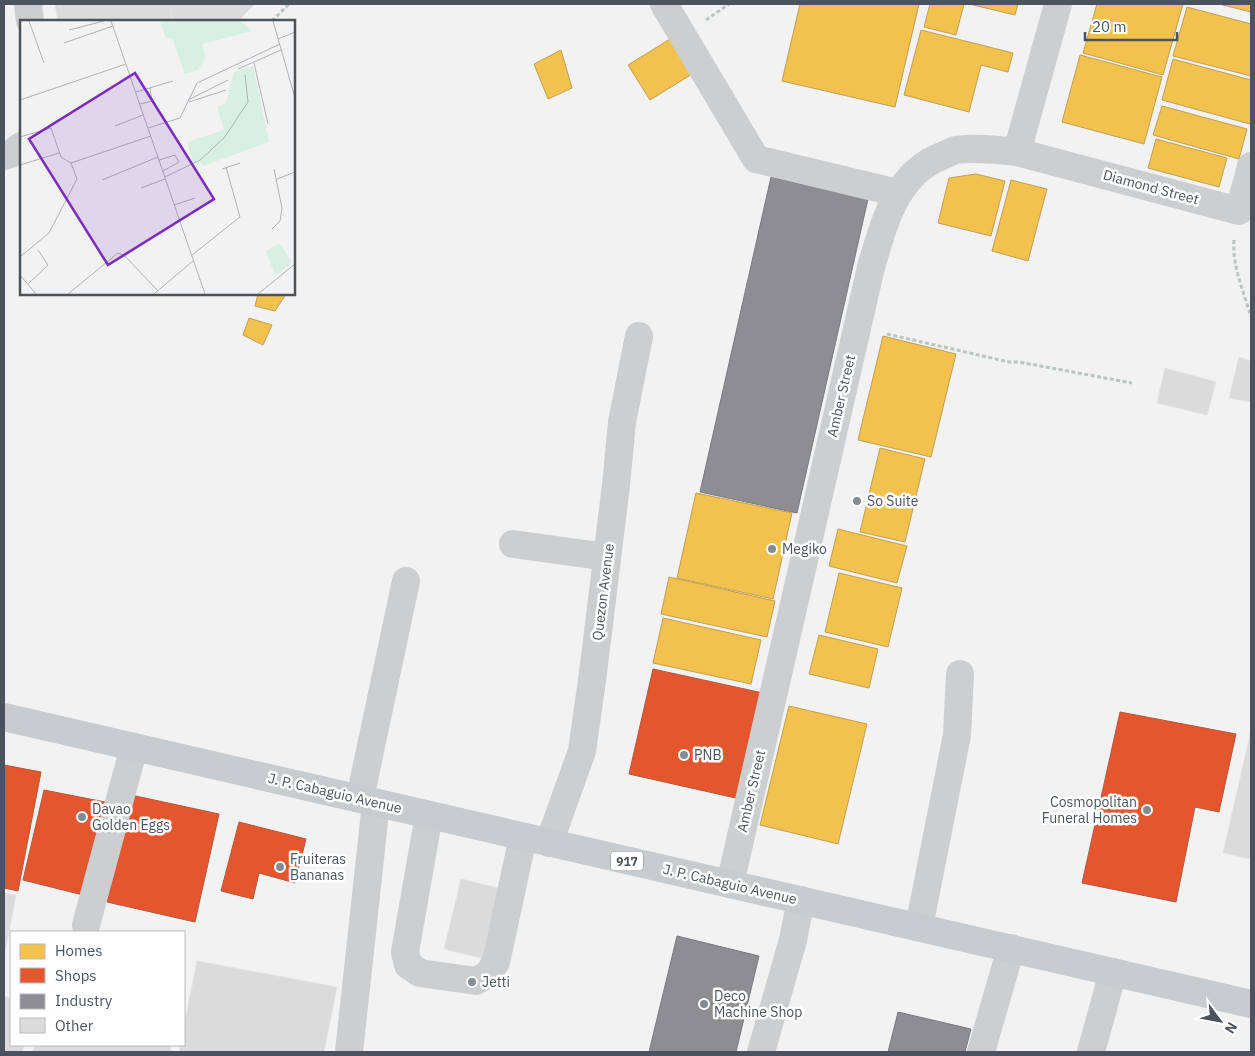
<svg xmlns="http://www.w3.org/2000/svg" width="1255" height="1056" viewBox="0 0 1255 1056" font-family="'IBM Plex Sans',sans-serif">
	<rect width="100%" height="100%" fill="#f2f2f2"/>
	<g fill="#f2c14e" stroke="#c0a053">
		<path d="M800,4H919L895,107L782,81Z"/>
		<path d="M930,4H964L956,35L924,27Z"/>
		<path d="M969,4H1018L1015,15Z"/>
		<path d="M1097,4H1183L1163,75L1083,53Z"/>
		<path d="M1219,4H1251V12Z"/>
		<path d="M1187,7L1251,24V76L1173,56Z"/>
		<path d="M921,30L1013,53L1008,72L981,65L969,112L904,95Z"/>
		<path d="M675,36L697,71L650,100L628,65Z"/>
		<path d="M561,50L572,88L548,99L534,64Z"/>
		<path d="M1080,55L1162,77L1144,144L1062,122Z"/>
		<path d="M1173,59L1251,80V118L1250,124L1162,100Z"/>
		<path d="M1162,106L1247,129L1239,159L1153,135Z"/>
		<path d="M1156,139L1227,158L1219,187L1148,168Z"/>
		<path d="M976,174L1005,181L991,236L938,223L949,178Z"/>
		<path d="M1011,180L1047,189L1028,261L992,251Z"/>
		<path d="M258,294H286L275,311L255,306Z"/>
		<path d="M249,318L272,325L263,345L243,335Z"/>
		<path d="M883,336L956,354L931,457L858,440Z"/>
		<path d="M880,448L925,459L905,542L860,532Z"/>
		<path d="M696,493L792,513L773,599L677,578Z"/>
		<path d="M838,529L907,546L897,583L829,566Z"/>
		<path d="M839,573L902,588L888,647L825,632Z"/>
		<path d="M669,577L775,601L767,637L661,614Z"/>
		<path d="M663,618L761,640L751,684L653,663Z"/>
		<path d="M819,635L878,649L869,688L809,674Z"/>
		<path d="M789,706L867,724L838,844L760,825Z"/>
	</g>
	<g fill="#e4572e" stroke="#b6563c">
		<path d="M653,669L763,693L740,799L629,774Z"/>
		<path d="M1120,712L1236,734L1219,812L1195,807L1176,902L1082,883Z"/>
		<path d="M4,765L41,772L18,891L4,888Z"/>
		<path d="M44,790L110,803L87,896L23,880Z"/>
		<path d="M131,795L219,814L195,922L107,902Z"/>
		<path d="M239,822L306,839L295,883L259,873L253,899L221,891Z"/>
	</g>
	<g fill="#8d8d92" stroke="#797c82">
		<path d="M771,177L868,199L797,513L700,492Z"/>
		<path d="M677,936L759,956L736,1052H649Z"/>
		<path d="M898,1012L971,1029L965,1052H888Z"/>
	</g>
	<g fill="#dbdbdc" stroke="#e4e4e5">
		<path d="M55,4H255L238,21H58Z"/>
		<path d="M60,4H170L173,21H63Z"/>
		<path d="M1239,357L1251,361V402L1229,398Z"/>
		<path d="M1165,368L1216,382L1207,415L1157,403Z"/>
		<path d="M1251,730V859L1223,853Z"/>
		<path d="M461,879L502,889L485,959L444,949Z"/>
		<path d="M4,893L16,895L4,958Z"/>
		<path d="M197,961L337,987L324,1052H179L180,1045H184V1026Z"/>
		<path d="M4,996L11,998V1045H24L22,1052H4Z"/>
		<path d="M35,1045H171L170,1052H33Z"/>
	</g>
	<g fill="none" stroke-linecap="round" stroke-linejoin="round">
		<g stroke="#bbc5c2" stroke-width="3" stroke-dasharray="4 2.5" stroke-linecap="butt">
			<path d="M706,20L729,4"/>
			<path d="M272,21L289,4"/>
			<path d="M1234,240C1232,267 1244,292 1251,317"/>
			<path d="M887,334L1009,362H1019L1132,383"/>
		</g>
		<g stroke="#ccced0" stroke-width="28">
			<path d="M28,4L30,21"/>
			<path d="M664,4L756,159L898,193"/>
			<path d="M1017,152L1058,4"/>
			<path d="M4,156L11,154L21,146"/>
			<path d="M513,544L607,557"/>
			<path d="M360,798L406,581"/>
			<path d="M429,815L405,952L408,965L420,973L476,981L488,974L496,962L523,837"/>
			<path d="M549,843L582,751L593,673L616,485L622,422L639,336"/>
			<path d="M730,884L871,267C884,224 896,173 942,156C947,154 952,151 956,150C976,147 998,150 1017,152L1239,211L1251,166"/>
			<path d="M86,925L134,747"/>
			<path d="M919,927L957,735L960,674"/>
			<path d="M349,1052L376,803"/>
			<path d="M761,1052L793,940L801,900"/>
			<path d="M981,1052L1011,948"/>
			<path d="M1091,1052L1113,972"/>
		</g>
		<path stroke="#c8ccce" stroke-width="28" d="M4,717L1251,1004"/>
	</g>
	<g fill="#858b92" stroke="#fff" stroke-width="2">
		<circle cx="857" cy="501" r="5"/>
		<circle cx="772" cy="549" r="5"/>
		<circle cx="684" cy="755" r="5"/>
		<circle cx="1147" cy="810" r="5"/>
		<circle cx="82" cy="817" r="5"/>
		<circle cx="280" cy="867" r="5"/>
		<circle cx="472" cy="982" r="5"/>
		<circle cx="704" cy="1004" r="5"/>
	</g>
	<g text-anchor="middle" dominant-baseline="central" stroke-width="5" stroke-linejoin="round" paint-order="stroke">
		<rect fill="#fff" stroke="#80878e" stroke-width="1" x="611" y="851.5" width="32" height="19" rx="4"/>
		<g font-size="12" font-weight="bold" fill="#4a535e">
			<text x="627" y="861">917</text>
		</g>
		<g font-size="14" fill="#4a535e" stroke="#fff">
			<text transform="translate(1151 187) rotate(15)">Diamond Street</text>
			<text transform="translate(841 396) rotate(-77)">Amber Street</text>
			<text transform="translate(603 592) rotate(-83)">Quezon Avenue</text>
			<text transform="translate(751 791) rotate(-77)">Amber Street</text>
			<text transform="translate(335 793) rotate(13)">J. P. Cabaguio Avenue</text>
			<text transform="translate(730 884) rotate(13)">J. P. Cabaguio Avenue</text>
		</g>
		<g font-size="14" fill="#4a535e" stroke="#fff" text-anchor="start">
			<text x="867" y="501">So Suite</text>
			<text x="782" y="549">Megiko</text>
			<text x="694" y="755">PNB</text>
			<text x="1137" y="802" text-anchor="end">Cosmopolitan<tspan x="1137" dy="16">Funeral Homes</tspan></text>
			<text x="92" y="809">Davao<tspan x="92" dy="16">Golden Eggs</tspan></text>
			<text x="290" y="859">Fruiteras<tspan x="290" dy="16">Bananas</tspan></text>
			<text x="482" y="982">Jetti</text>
			<text x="714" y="996">Deco<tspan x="714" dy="16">Machine Shop</tspan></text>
		</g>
	</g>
	<g transform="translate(20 20)">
		<rect width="275" height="275" fill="#f2f2f2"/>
		<path d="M140,1H220L232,11L183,24L185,38L178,50L165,54L152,18L146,19ZM233,46L249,122L183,146L181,143L173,146L167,122L204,110L197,87L206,83L214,52ZM259,223L272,242L255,256L246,231Z" fill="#d8efe3"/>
		<path fill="none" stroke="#afb2b7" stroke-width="1" d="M9,1L24,43M91,1L185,274M253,1L275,78M49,10L84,1M258,19L275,12M44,23L93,6M234,43L248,104M218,49L261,30M116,72L153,61M0,80L106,44M168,80L208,60M169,82L206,70M120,84L132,81L130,68M95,106L123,95M128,108L160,98L177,63L260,24M0,117L31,108L41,137L51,143L131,116M139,140L155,135L159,142L143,151M0,145L39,133M202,149L220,143M145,157L180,140L204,118L228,82L225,55M257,159L275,152M82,160L138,137M121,168L145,159M154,185L175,178M252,209L260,201L262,188L254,149M172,235L220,197L206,147M0,237L29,213L57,159L51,143M0,255L16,274M8,264L28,245L18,230M48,274L98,233L105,236L138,271M134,274L174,240M238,274L275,244"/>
		<path fill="#7b2cbf" fill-opacity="0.15" stroke="#7b2cbf" stroke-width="2.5" d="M115,53L194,179L88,245L9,119Z"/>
		<rect width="275" height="275" fill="none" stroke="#4a535e" stroke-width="2.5"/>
	</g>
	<rect width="1255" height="1056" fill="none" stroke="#4a535e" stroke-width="10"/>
	<rect x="10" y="931" width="175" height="115" fill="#ffffff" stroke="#b7babf"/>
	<rect x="20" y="944" width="25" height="15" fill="#f2c14e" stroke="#b7babf"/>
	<text x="55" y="956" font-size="15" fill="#4a535e">Homes</text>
	<rect x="20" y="968" width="25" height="15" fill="#e4572e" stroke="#b7babf"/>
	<text x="55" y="981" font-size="15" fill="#4a535e">Shops</text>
	<rect x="20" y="994" width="25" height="15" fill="#8d8d92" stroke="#b7babf"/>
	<text x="55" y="1006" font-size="15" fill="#4a535e">Industry</text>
	<rect x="20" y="1018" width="25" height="15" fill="#dbdbdc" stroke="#b7babf"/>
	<text x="55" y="1031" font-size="15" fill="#4a535e">Other</text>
	<g transform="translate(1220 1021) rotate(122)" stroke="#ffffff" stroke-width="4" paint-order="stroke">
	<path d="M0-4L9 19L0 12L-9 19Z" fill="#4a535e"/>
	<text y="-8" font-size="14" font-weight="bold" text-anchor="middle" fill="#4a535e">N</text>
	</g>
	<path d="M1085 32v8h92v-8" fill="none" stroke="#4a535e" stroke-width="2.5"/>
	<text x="1092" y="32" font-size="15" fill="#4a535e" stroke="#ffffff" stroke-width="4" paint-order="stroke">20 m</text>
</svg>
